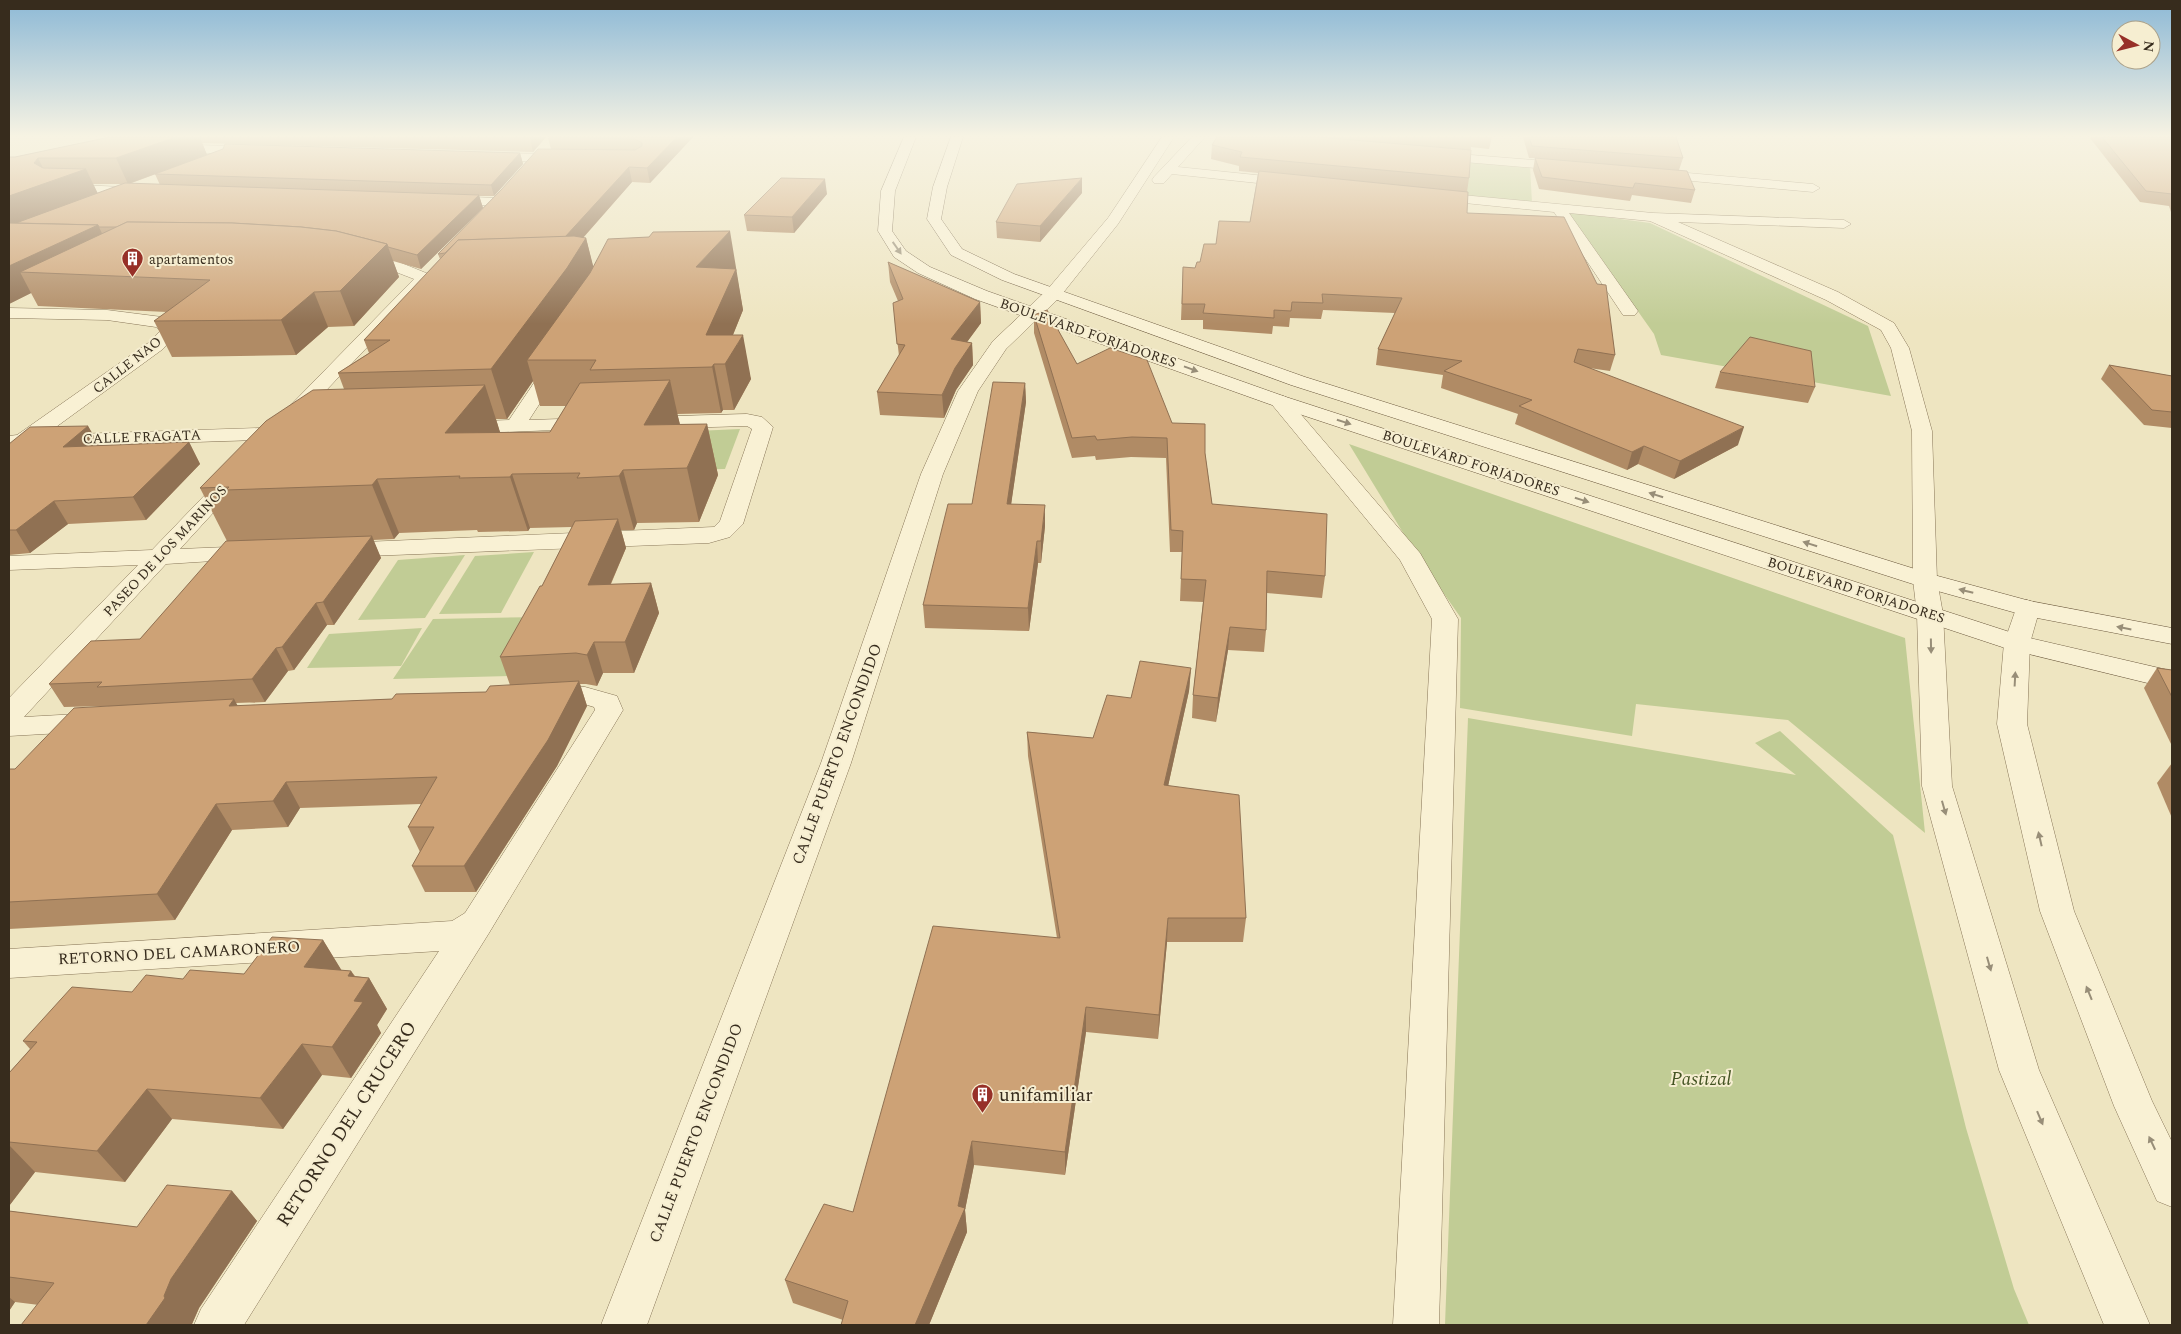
<svg xmlns="http://www.w3.org/2000/svg" width="2181" height="1334" viewBox="0 0 2181 1334" font-family="Spectral,serif">
	<rect width="100%" height="100%" fill="#eee5c1"/>
	<g fill="#c1cc95">
		<path d="M1432,159L1530,166L1532,203L1421,192Z"/>
		<path d="M1568,212L1650,223L1868,326L1891,396L1661,355L1654,334Z"/>
		<path d="M740,429L725,469L678,470L696,431Z"/>
		<path d="M1349,444L1905,638L1925,833L1788,720L1636,704L1632,736L1460,708L1461,618L1416,554Z"/>
		<path d="M534,552L501,613L439,614L475,556Z"/>
		<path d="M465,555L425,618L358,620L398,560Z"/>
		<path d="M542,617L510,676L393,679L433,619Z"/>
		<path d="M422,628L401,666L307,668L329,634Z"/>
		<path d="M1468,718L1796,775L1755,743L1780,731L1893,835L1966,1128L2014,1289L2029,1325H1445Z"/>
	</g>
	<g fill="none" stroke-linecap="round" stroke-linejoin="round">
		<defs>
			<g id="street">
				<path d="M1162,137H1174L1118,224L1059,298L1006,349L978,391L943,474L851,763L647,1325H601L821,763L921,474L958,391L993,341L1047,290L1108,218Z"/>
				<path d="M1192,137H1205L1178,167L1295,179L1302,183L1295,187L1172,174L1164,183H1154L1152,180L1154,177Z"/>
				<path d="M167,144L257,147L263,151L257,155L163,151L161,148Z"/>
				<path d="M1434,152L1571,163L1578,167L1571,171L1429,159L1428,156L1429,153Z"/>
				<path d="M485,153L567,154L573,158L567,162L480,160L479,157Z"/>
				<path d="M1653,170L1813,184L1820,188L1813,192L1648,177L1646,174Z"/>
				<path d="M58,184L145,188L152,192L145,196L53,191L51,188Z"/>
				<path d="M1430,192L1653,213L1844,220L1851,224L1844,228L1678,222L1838,292L1894,323L1909,348L1932,431L1937,580L1943,614L1952,786L2039,1070L2150,1325H2104L1999,1070L1922,786L1917,614L1913,580L1912,431L1891,348L1881,330L1826,300L1650,221L1569,213L1638,311L1635,315H1623L1554,212L1425,199L1423,196L1425,193Z"/>
				<path d="M442,196L499,198L506,202L499,206L437,203L435,200L437,197Z"/>
				<path d="M360,252L394,260L431,275L433,278L297,421L290,423L283,421L280,417L283,413L414,279L383,267L354,260L352,257L354,254Z"/>
				<path d="M9,308L107,310L162,317L168,318L178,331L163,349L45,435L290,427L297,429L300,433L297,437L290,439L9,448V436L17,435L151,341L160,331L156,327L107,320L9,318Z"/>
				<path d="M557,357L564,359L566,363L529,420L592,418L599,420L602,424L599,428L460,434L453,432L450,428L453,424L460,422L509,420L550,359Z"/>
				<path d="M1279,395L1286,397L1420,553L1458,619L1439,1325H1393L1432,619L1400,560L1269,401L1272,397Z"/>
				<path d="M747,414L762,417L773,427L743,524L730,537L709,543L341,557L332,555L329,550L332,545L341,543L714,527L720,521L752,429L747,426L642,429L635,427L632,423L635,419L642,417Z"/>
				<path d="M234,471L242,473L245,478L180,549L251,546L260,548L263,553L260,558L166,564L24,717L96,713L106,715L111,722L106,729L96,731L9,736V698L138,565L9,570V556L152,550L226,473Z"/>
				<path d="M2027,600L2036,603L2040,608L2030,643L2027,724L2074,911L2152,1101L2172,1142V1207L2157,1201L2114,1106L2040,911L1997,724L2004,643L2018,603Z"/>
				<path d="M585,687L617,696L623,710L489,933L244,1325H194L201,1309L439,951L9,978V949L452,921L465,913L595,710L594,707C576,700 555,708 536,703L532,697L536,691L546,688Z"/>
			</g>
			<g id="secondary">
				<path d="M904,137H916L895,191L892,231L906,251L930,267L987,291L1286,397L2025,637L2172,671V689L2008,649L1272,405L975,299L918,273L894,257L878,231L881,191Z"/>
				<path d="M951,137H963L947,187L941,219L962,249L1014,274L1059,290L1305,377L1934,575L2030,601L2172,628V644L2027,616L1916,585L1291,385L1002,280L951,255L927,219L933,187Z"/>
			</g>
		</defs>
		<use href="#street" stroke="#887658" stroke-width="1"/>
		<use href="#secondary" stroke="#6a573c" stroke-width="1"/>
		<use href="#street" fill="#f9f1d4" fill-rule="evenodd"/>
		<use href="#secondary" fill="#f9f1d4" fill-rule="evenodd"/>
	</g>
	<g fill="#b08b65" fill-rule="evenodd">
		<path d="M110,137H546L533,152L202,143L207,155L129,184L160,185L155,174L520,153L523,164L494,196H479L483,208L421,269L393,261L399,277L354,326L328,327L296,355L172,357L154,321L167,312L38,306L31,293L9,304L15,157ZM93,184H124L98,194Z"/>
		<path d="M693,137L650,183L632,182L583,238H586L593,267L737,270L736,271L743,310L733,335L751,379L734,410H723L721,413L677,414L680,424H707L718,475L699,522L637,523L634,530H621L626,548L611,584L651,583L659,613L634,673H603L597,686L586,684H580L587,706L557,766L476,892H425L412,866L420,852L408,827L421,804L300,808L288,827L232,830L175,920L9,929V769H15L109,706L64,707L49,684L140,639L227,541L200,488L344,389L338,373L369,353L364,340L440,259L438,254L551,149L548,138ZM533,381L540,406H566L550,432L500,433L496,419H507ZM572,527L542,586L500,657L510,685L486,692L392,699L237,706L236,703L265,702L288,671L294,670L327,625H334L381,558L373,540L394,539L399,533L477,530L478,532L528,531L530,528Z"/>
		<path d="M1217,137H1492L1489,149L1471,147L1469,178L1467,192V213L1615,355L1610,371L1589,368L1738,445L1674,479L1638,464L1627,470L1515,424L1518,414L1441,388L1443,375L1376,365L1378,349L1395,313L1323,310L1321,319L1290,318L1289,327L1273,326L1272,334L1203,329V320H1181L1183,267L1195,268L1216,244L1250,222L1258,173L1239,171V166L1211,159L1212,145Z"/>
		<path d="M1523,137H1676L1683,158L1679,170L1695,190L1691,203L1632,195L1630,201L1539,189L1533,170L1535,158H1529Z"/>
		<path d="M2091,137H2172V215L2169,206L2140,202L2090,138Z"/>
		<path d="M1082,193L1040,242L997,238L996,222Z"/>
		<path d="M827,194L794,233L747,231L744,215Z"/>
		<path d="M888,262L980,302L981,323L967,342L972,343L973,365L956,390L944,418L880,415L877,392L899,356L893,303L898,301L890,282Z"/>
		<path d="M1034,315L1077,364L1172,423L1205,453L1212,504L1325,576L1322,598L1267,593L1266,630L1264,652L1228,650L1216,722L1192,718L1193,695L1203,602L1180,601L1182,552H1170L1166,458L1131,457L1096,460L1095,456L1072,458L1034,333Z"/>
		<path d="M2109,365L2172,376V428L2144,425L2101,379Z"/>
		<path d="M1720,372L1815,387L1808,403L1715,388Z"/>
		<path d="M1025,383L1026,402L1011,504L1045,526L1041,563H1038L1029,631L925,628L923,605L972,504Z"/>
		<path d="M88,426L99,445L189,442L200,464L146,520L68,524L30,553L9,555V444Z"/>
		<path d="M1191,668L1189,691L1168,786L1246,918L1243,942H1167L1158,1039L1086,1032L1065,1175L974,1165L965,1210L967,1232L929,1325H841L843,1320L793,1303L785,1280L853,1212L1057,938L1028,756L1027,732L1093,738L1131,698Z"/>
		<path d="M2157,668L2172,670V746L2144,688Z"/>
		<path d="M2172,763V818L2157,783Z"/>
		<path d="M323,940L341,970L351,971L355,976L369,978L387,1009L377,1025L381,1033L351,1078L322,1075L283,1129L172,1119L125,1182L35,1172L9,1206V1073L30,1049L23,1041L132,992L183,979L244,974Z"/>
		<path d="M232,1191L257,1221L199,1308L192,1324L15,1302L9,1311V1211L137,1227Z"/>
	</g>
	<g fill="#907153">
		<path d="M176,137H200L207,155L128,184L116,158Z"/>
		<path d="M530,137H546L533,152Z"/>
		<path d="M677,137H693L650,183L647,168Z"/>
		<path d="M520,153L523,164L494,196L491,185Z"/>
		<path d="M38,158L50,182L86,169L99,196L9,229V196Z"/>
		<path d="M629,167L632,182L558,266L553,249Z"/>
		<path d="M1082,178V193L1040,242V226Z"/>
		<path d="M825,179L827,194L794,233L792,217Z"/>
		<path d="M479,195L483,208L421,269L417,255Z"/>
		<path d="M98,225L112,254L20,272L31,293L9,304V266Z"/>
		<path d="M730,231L743,310L721,364H714L723,410L721,413L706,335L696,267Z"/>
		<path d="M586,238L597,281L527,360L533,381L507,419L491,369Z"/>
		<path d="M387,244L399,277L354,326L340,291Z"/>
		<path d="M314,292L328,327L296,355L281,320Z"/>
		<path d="M980,302L981,323L953,361L951,339Z"/>
		<path d="M743,335L751,379L734,410L725,364Z"/>
		<path d="M972,343L973,365L956,390L944,418L942,395L955,368Z"/>
		<path d="M670,380L681,430L644,425Z"/>
		<path d="M1025,383L1026,402L1008,526L1007,504Z"/>
		<path d="M485,385L501,435L445,433Z"/>
		<path d="M707,424L718,475L699,522L687,468Z"/>
		<path d="M88,426L100,447H63Z"/>
		<path d="M1744,427L1738,445L1674,479L1680,461Z"/>
		<path d="M189,442L200,464L146,520L133,497Z"/>
		<path d="M1644,446L1638,464L1627,470L1632,452Z"/>
		<path d="M623,470L637,523L634,530L619,476Z"/>
		<path d="M512,474L530,528L528,531L510,477Z"/>
		<path d="M377,479L399,533L394,539L372,485Z"/>
		<path d="M54,501L68,524L30,553L16,530Z"/>
		<path d="M1045,505V526L1041,563V541Z"/>
		<path d="M618,519L626,548L597,615L588,585Z"/>
		<path d="M372,536L381,558L334,625L323,602Z"/>
		<path d="M1037,541L1038,563L1029,631L1028,608Z"/>
		<path d="M651,583L659,613L634,673L625,642Z"/>
		<path d="M316,603L327,625L294,670L282,647Z"/>
		<path d="M1230,627L1228,650L1216,722L1218,698Z"/>
		<path d="M594,642L603,673L597,686L587,655Z"/>
		<path d="M276,648L288,671L265,702L252,679Z"/>
		<path d="M1191,668L1189,691L1163,809L1164,785Z"/>
		<path d="M579,681L587,706L557,766L476,892L464,866Z"/>
		<path d="M234,699L248,725L229,706Z"/>
		<path d="M286,782L300,808L288,827L273,801Z"/>
		<path d="M216,804L232,830L175,920L157,894Z"/>
		<path d="M1168,918L1167,942L1158,1039L1159,1015Z"/>
		<path d="M323,940L342,971L304,967Z"/>
		<path d="M351,971L362,989L369,978L387,1009L377,1025L381,1033L351,1078L332,1047L354,1001L348,976Z"/>
		<path d="M1086,1007V1032L1065,1175V1152Z"/>
		<path d="M302,1044L322,1075L283,1129L260,1098Z"/>
		<path d="M147,1089L172,1119L125,1182L97,1151Z"/>
		<path d="M972,1141L974,1165L965,1210L967,1232L929,1325H915L958,1206Z"/>
		<path d="M9,1145L35,1172L9,1206Z"/>
		<path d="M232,1191L257,1221L199,1308L192,1324L193,1325H146L164,1296L171,1279Z"/>
		<path d="M9,1297L15,1302L9,1311Z"/>
	</g>
	<g fill="#cda276" stroke="#907153">
		<path d="M110,137H176L116,158H38L34,163L43,168L86,169L9,196V157H15Z"/>
		<path d="M549,137H677L647,168L629,167L565,237L458,240L445,253L438,254L501,190L538,149L635,150L642,146V143L635,139Z"/>
		<path d="M1217,137H1318L1471,150L1469,178L1240,157L1242,152L1212,145Z"/>
		<path d="M1529,137H1676L1683,158L1532,146Z"/>
		<path d="M2102,137H2172V194L2146,191Z"/>
		<path d="M225,144L520,153L491,185L155,174L223,149Z"/>
		<path d="M1535,158L1687,171L1695,190L1635,183L1633,188L1542,177Z"/>
		<path d="M1259,171L1468,192L1467,213L1564,217L1597,284L1606,285L1615,355L1578,349L1574,362L1744,427L1680,461L1644,446L1632,452L1519,406L1532,400L1444,371L1462,361L1378,349L1402,298L1322,294L1323,303L1292,302L1291,311L1274,310V318L1203,313L1205,304H1182L1183,267L1195,268L1197,262H1200L1204,244H1216L1219,221L1250,222Z"/>
		<path d="M781,178L825,179L792,217L744,215Z"/>
		<path d="M1082,178L1040,226L996,222L1017,184Z"/>
		<path d="M125,183L479,195L417,255L388,247L387,244L336,231L301,227L232,223L127,222L117,227H99L98,225L16,223Z"/>
		<path d="M127,222L232,223L301,227L336,231L387,244L340,291L314,292L281,320L154,321L210,280L20,272Z"/>
		<path d="M9,223L98,225L9,266Z"/>
		<path d="M730,231L696,267L736,269L706,335H743L725,364H714L712,367L590,370L596,360H527L590,273L608,239L649,237L653,232Z"/>
		<path d="M574,236L586,238L567,268L491,369L338,373L390,340H364L458,240Z"/>
		<path d="M888,262L980,302L951,339L972,343L955,368L942,395L877,392L905,345L897,344L893,303L903,299Z"/>
		<path d="M1047,310L1077,364L1110,348L1147,360L1172,423L1205,424V453L1212,504L1327,514L1325,576L1267,571L1266,630L1230,627L1218,698L1193,695L1206,580L1181,579L1183,531L1171,530L1167,438L1132,437L1097,440L1095,436L1072,438L1034,315Z"/>
		<path d="M1750,337L1811,351L1815,387L1720,372Z"/>
		<path d="M2109,365L2172,376V412L2152,410Z"/>
		<path d="M670,380L644,425L707,424L687,468L623,470L619,476L577,478L580,473L512,474L510,477L459,478L460,476L377,479L372,485L226,490L229,487L200,488L266,421L313,390L485,385L445,433L550,432L580,383Z"/>
		<path d="M993,382L1025,383L1007,504L1045,505L1041,541H1037L1028,608L923,605L948,504H972Z"/>
		<path d="M88,426L63,447L189,442L133,497L54,501L16,530H9V444L30,427Z"/>
		<path d="M618,519L588,585L651,583L625,642H594L587,655L576,653L500,657L540,586H542L575,521Z"/>
		<path d="M372,536L323,602L316,603L282,647L276,648L252,679L97,687L102,682L49,684L91,641L140,639L226,541Z"/>
		<path d="M1140,661L1191,668L1164,785L1239,795L1246,918H1168L1159,1015L1086,1007L1065,1152L972,1141L958,1206L965,1208L915,1325H841L848,1301L785,1280L824,1204L853,1212L933,926L1060,938L1027,732L1093,738L1107,695L1131,698Z"/>
		<path d="M2157,668L2172,670V697Z"/>
		<path d="M579,681L548,740L464,866H412L434,827H408L437,777L286,782L273,801L216,804L157,894L9,902V769H15L74,708L234,699L229,706L392,699L396,694L486,692L490,686Z"/>
		<path d="M272,937L323,940L304,967L351,971L348,976L369,978L354,1001L363,1002L332,1047L302,1044L260,1098L147,1089L97,1151L9,1142V1073L37,1042L23,1041L72,987L132,992L146,975L183,979L190,970L244,974Z"/>
		<path d="M167,1185L232,1191L171,1279L164,1296L165,1298L146,1325H21L54,1283L9,1277V1211L137,1227Z"/>
	</g>
	<defs><path id="oneway-solid" d="M-6-.8H1V-3.2L6.5 0L1 3.2V.8H-6Z" transform="scale(1.25)"/></defs>
	<g fill="#988e78">
		<use href="#oneway-solid" transform="translate(897 248) rotate(55)"/>
		<use href="#oneway-solid" transform="translate(1191 369) rotate(20)"/>
		<use href="#oneway-solid" transform="translate(1344 422) rotate(18)"/>
		<use href="#oneway-solid" transform="translate(1656 495) rotate(-162)"/>
		<use href="#oneway-solid" transform="translate(1582 500) rotate(18)"/>
		<use href="#oneway-solid" transform="translate(1810 544) rotate(-162)"/>
		<use href="#oneway-solid" transform="translate(1966 591) rotate(-166)"/>
		<use href="#oneway-solid" transform="translate(2124 628) rotate(-169)"/>
		<use href="#oneway-solid" transform="translate(1931 646) rotate(89)"/>
		<use href="#oneway-solid" transform="translate(2015 679) rotate(-87)"/>
		<use href="#oneway-solid" transform="translate(1944 808) rotate(74)"/>
		<use href="#oneway-solid" transform="translate(2040 839) rotate(-103)"/>
		<use href="#oneway-solid" transform="translate(1989 964) rotate(74)"/>
		<use href="#oneway-solid" transform="translate(2089 993) rotate(-112)"/>
		<use href="#oneway-solid" transform="translate(2040 1118) rotate(67)"/>
		<use href="#oneway-solid" transform="translate(2152 1143) rotate(-115)"/>
	</g>
	<linearGradient id="sky" x2="0" y2="1"><stop stop-color="#8db9d6"/><stop offset="0.42" stop-color="#f7f3e3"/><stop offset="1" stop-color="#f7f3e3" stop-opacity="0"/></linearGradient>
	<rect width="2181" height="324" fill="url(#sky)"/>
	<defs>
		<symbol id="building-pin" viewBox="-11 -11 22 30"><path d="M0 17L-7.5 6A9.5 9.5 0 1 1 7.5 6Z" fill="#973028" stroke="#f6eed1"/><path d="M-4-6H4V6H1V3H-1V6H-4ZM-2.5-4.3h1.7v1.8h-1.7ZM.8-4.3h1.7v1.8H.8ZM-2.5-1h1.7V.8h-1.7ZM.8-1h1.7V.8H.8Z" fill="#fff"/></symbol>
	</defs>
	<g fill-rule="evenodd">
		<use href="#building-pin" x="120" y="246" width="25" height="34"/>
		<use href="#building-pin" x="970" y="1082" width="25" height="34"/>
	</g>
	<g text-anchor="middle" dominant-baseline="central" stroke-width="4" stroke-linejoin="round" paint-order="stroke">
		<g font-size="14" fill="#372c1d" stroke="#f6eed1" text-anchor="start">
			<text x="149" y="259">apartamentos</text>
		</g>
		<g font-size="14" fill="#372c1d" stroke="#f6eed1">
			<text transform="translate(1088 333) rotate(19)">BOULEVARD FORJADORES</text>
			<text transform="translate(127 365) rotate(-38)">CALLE NAO</text>
			<text transform="translate(142 437) rotate(-2)">CALLE FRAGATA</text>
			<text transform="translate(1471 463) rotate(18)">BOULEVARD FORJADORES</text>
			<text transform="translate(165 551) rotate(-47)">PASEO DE LOS MARINOS</text>
			<text transform="translate(1856 590) rotate(18)">BOULEVARD FORJADORES</text>
		</g>
		<g font-size="16" fill="#372c1d" stroke="#f6eed1">
			<text transform="translate(837 754) rotate(-70)">CALLE PUERTO ENCONDIDO</text>
			<text transform="translate(179 953) rotate(-3)">RETORNO DEL CAMARONERO</text>
			<text transform="translate(696 1133) rotate(-69)">CALLE PUERTO ENCONDIDO</text>
		</g>
		<g font-size="19" font-style="italic" fill="#445423" stroke="#f6eed1">
			<text x="1701" y="1079">Pastizal</text>
		</g>
		<g font-size="19" fill="#372c1d" stroke="#f6eed1" text-anchor="start">
			<text x="999" y="1095">unifamiliar</text>
		</g>
		<g font-size="19" fill="#372c1d" stroke="#f6eed1">
			<text transform="translate(347 1124) rotate(-57)">RETORNO DEL CRUCERO</text>
		</g>
	</g>
	<rect width="2181" height="1334" fill="none" stroke="#372c1d" stroke-width="20"/>
	<g transform="translate(2136 45) rotate(97)"><circle r="24" fill="#f6eed1" stroke="#aaa089"/>
	<path d="M0-4L9 19L0 12L-9 19Z" fill="#973028"/>
	<text y="-8" font-size="14" font-weight="bold" text-anchor="middle" fill="#372c1d">N</text>
	</g>
</svg>
